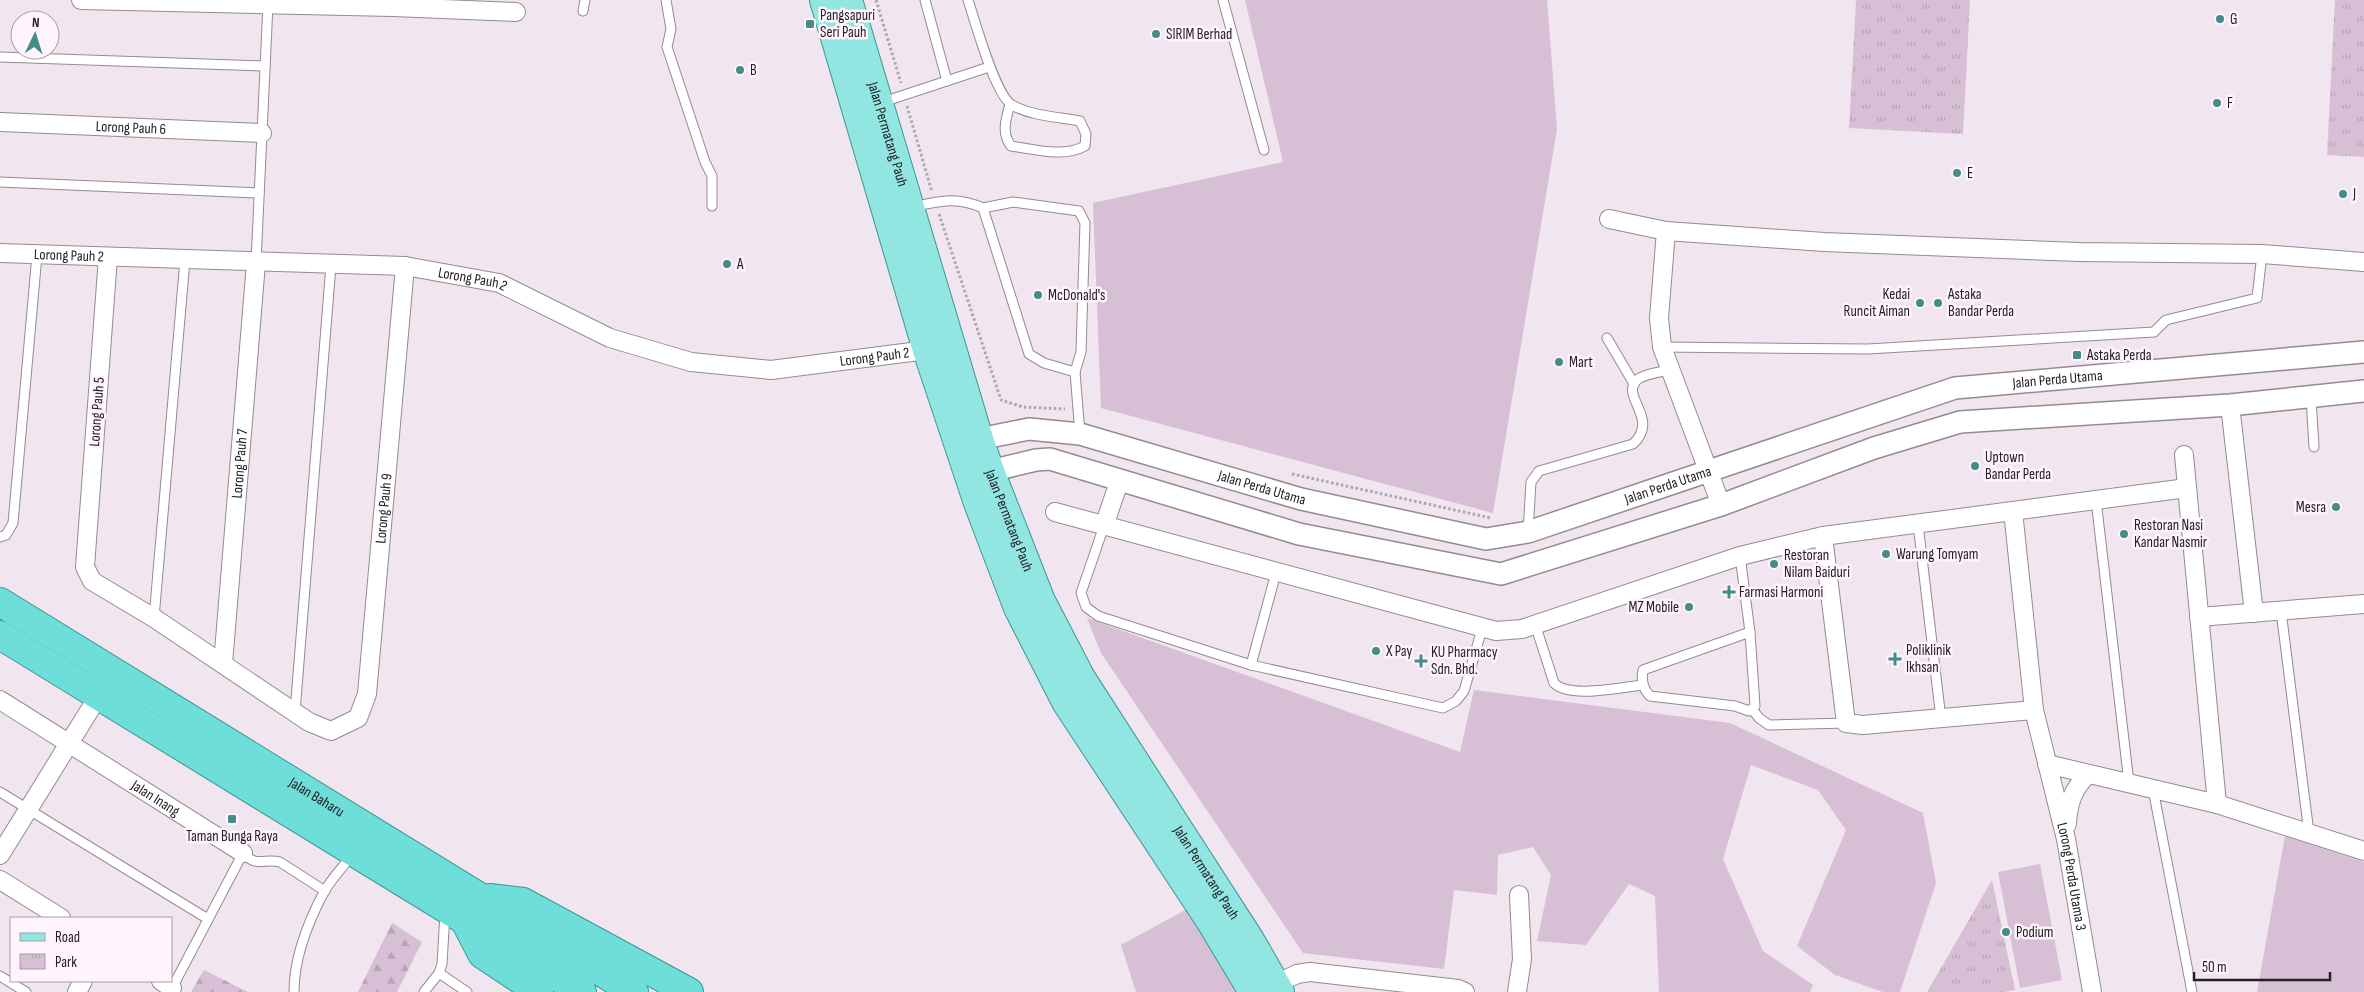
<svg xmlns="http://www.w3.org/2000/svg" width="2364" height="992" viewBox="0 0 2364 992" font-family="'Sofia Sans Condensed',sans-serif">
	<defs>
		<pattern id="forest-firs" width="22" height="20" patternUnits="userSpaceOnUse" patternTransform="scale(1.25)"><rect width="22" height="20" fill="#d7bfd5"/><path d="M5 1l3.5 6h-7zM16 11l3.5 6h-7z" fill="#b8a4b7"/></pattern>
		<pattern id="park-tufts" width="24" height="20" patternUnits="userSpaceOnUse" patternTransform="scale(1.25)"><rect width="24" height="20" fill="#d7bfd5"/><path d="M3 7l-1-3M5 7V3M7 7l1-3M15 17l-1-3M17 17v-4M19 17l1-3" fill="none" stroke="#b8a4b7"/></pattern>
	</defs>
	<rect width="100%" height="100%" fill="#f1e5f0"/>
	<g fill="#d7bfd5">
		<path d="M1245,0H1547L1557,129L1493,513L1101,408L1093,203L1283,162Z"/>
		<path d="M1087,618L1460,752L1474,690L1730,723L1923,813L1936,883L1900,992H1883L1835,975L1797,946L1846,830L1818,790L1751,765L1723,859L1763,951L1813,985L1810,992H1659L1655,896L1629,884L1586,945L1537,941L1551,875L1533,847L1498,855L1497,895L1454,890L1444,969L1303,953L1101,653Z"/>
		<path d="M2285,836L2364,862V992H2257Z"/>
		<path d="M2040,864L2062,980L2020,988L1998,872Z"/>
		<path d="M1187,909L1236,992H1136L1121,945Z"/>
	</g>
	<g fill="url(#forest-firs)">
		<path d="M392,923L422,942L397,992H358Z"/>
		<path d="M204,970L248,992H191Z"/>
	</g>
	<g fill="url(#park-tufts)">
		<path d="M1856,0H1970L1963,134L1849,128Z"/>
		<path d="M2335,0H2364V157L2327,155Z"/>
		<path d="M1992,880L2015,990L2004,992H1927Z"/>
	</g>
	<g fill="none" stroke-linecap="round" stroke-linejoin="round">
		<defs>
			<g id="service">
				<path d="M666,0L671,29L667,47L705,162L712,176V206"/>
				<path d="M925,0L947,81"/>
				<path d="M968,0C975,21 995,95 1012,105C1031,116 1059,117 1080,121L1086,134L1085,146C1063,158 1034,149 1011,146C1001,133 1006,119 1010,104"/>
				<path d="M1223,0L1264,150"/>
				<path d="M583,11L585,0"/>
				<path d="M0,57L265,66"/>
				<path d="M880,103L989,67"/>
				<path d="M0,182L259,193"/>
				<path d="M912,207C939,201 957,196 983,208L1029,354L1044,363L1075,372L1080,434"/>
				<path d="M983,208L1013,202L1079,211L1085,223L1081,352L1075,372"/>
				<path d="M256,263L268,4"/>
				<path d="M1607,338L1634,384"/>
				<path d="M1662,347L1868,349L2154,332L2166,320L2257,298L2262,254"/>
				<path d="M2311,398L2314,447"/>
				<path d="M2096,500L2129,783"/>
				<path d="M1918,524L1941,719"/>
				<path d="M1104,526L1081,593L1086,607L1098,616L1251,665L1443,708L1456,701L1464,691L1482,629"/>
				<path d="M1528,532L1531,482L1539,471L1633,444C1661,418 1618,396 1638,379C1645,374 1660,372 1669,370"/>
				<path d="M0,537L6,535L13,523L37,255"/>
				<path d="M1740,556L1750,632L1755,706L1752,709"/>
				<path d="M2281,611L2309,833"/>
				<path d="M154,618L185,260"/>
				<path d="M1535,624L1554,683C1569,699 1622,687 1643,685"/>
				<path d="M1750,632L1643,670C1641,680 1643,689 1650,696L1735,706L1749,711L1752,709"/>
				<path d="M1251,665L1276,573"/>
				<path d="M1752,709L1759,718L1769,725L1846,723"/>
				<path d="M295,712L331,265"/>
				<path d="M2153,789L2192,992"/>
				<path d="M0,792L208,919"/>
				<path d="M439,973L467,992"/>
				<path d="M0,976L26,992"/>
				<path d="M171,990L243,853C257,868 264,858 280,862L325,891"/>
				<path d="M294,992C294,958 308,922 324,892C331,879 343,867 352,855"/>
				<path d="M424,992L439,973L442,964L445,913"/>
			</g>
			<g id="minor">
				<path d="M81,0L393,7L516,12"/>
				<path id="s1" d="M0,122L262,133"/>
				<path d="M1609,219L1666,231L1824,242L2079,252L2262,254L2364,262"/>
				<path d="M1666,231L1659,318L1662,347L1721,505"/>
				<path id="s2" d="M0,253L405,266L499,283L610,338L691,362L771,370L927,350"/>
				<path id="s3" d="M108,257L85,567L92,581L154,618L309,722L331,731L358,718L367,694L405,266"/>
				<path d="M2230,405L2254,613"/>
				<path d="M2184,455L2217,804"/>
				<path id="s4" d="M2013,511L2034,710L2066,839L2092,992"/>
				<path d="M1055,512L1496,631L1522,629L1740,556L1823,536L2187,488"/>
				<path d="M1104,526L1120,479"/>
				<path d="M1823,536L1846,723L1863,725L2034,710"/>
				<path d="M2199,617L2364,604"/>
				<path id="s5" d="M223,664L256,263"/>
				<path id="s6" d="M0,700L243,853"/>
				<path d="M2047,764L2217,804L2364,851"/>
				<path d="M2067,824C2068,803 2073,789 2088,774"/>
				<path d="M0,855L99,695"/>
				<path d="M0,880L61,918"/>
				<path d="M161,981L172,988"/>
				<path d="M1276,984L1297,974L1310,972L1458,989L1465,992"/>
				<path d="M77,992L83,981"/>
				<path d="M1517,992L1522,959L1519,895"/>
			</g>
			<g id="tertiary">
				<path id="s7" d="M979,439L1029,429L1080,434L1301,499L1486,539L1528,532L1955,388L2364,352"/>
				<path d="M990,471L1036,460L1050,459L1299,534L1501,574L1721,505L1874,448L1960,422L2230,405L2364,391"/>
			</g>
			<g id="primary">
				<path d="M824,0L927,350L978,503L1018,608L1066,702L1211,922L1253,992"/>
				<path id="s8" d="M848,0L979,439L990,471L1041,601L1081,678L1250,940L1280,992"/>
			</g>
			<g id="trunk">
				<path id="s9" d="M0,602L634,992"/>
				<path d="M0,635L582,992"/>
				<path d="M490,898L523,902L689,992"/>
				<path d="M465,921L482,954L539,992"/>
			</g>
		</defs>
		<use href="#service" stroke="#958a94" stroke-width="11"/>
		<use href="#minor" stroke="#958a94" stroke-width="20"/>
		<use href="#tertiary" stroke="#958a94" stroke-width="24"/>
		<use href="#primary" stroke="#3c9693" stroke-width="30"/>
		<use href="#trunk" stroke="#3c9693" stroke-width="30"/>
		<g stroke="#aea5ad" stroke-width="3" stroke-dasharray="2.5 2.5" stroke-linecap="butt">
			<path d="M876,0L901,83"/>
			<path d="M907,106L932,192"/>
			<path d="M939,214L1001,400L1023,407L1065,409"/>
			<path d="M1292,474L1491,518"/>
		</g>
		<use href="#service" stroke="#fff" stroke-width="9"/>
		<use href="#minor" stroke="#fff" stroke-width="18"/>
		<use href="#tertiary" stroke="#fff" stroke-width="21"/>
		<use href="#primary" stroke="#92e6e2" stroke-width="28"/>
		<use href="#trunk" stroke="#6eded8" stroke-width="28"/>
	</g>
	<g fill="#448c88" stroke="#fff3fd" stroke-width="2">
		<circle cx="2220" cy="19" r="5"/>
		<rect x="805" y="19" width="10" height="10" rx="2.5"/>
		<circle cx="1156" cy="34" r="5"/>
		<circle cx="740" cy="70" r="5"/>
		<circle cx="2217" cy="103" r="5"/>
		<circle cx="1957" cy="173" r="5"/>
		<circle cx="2343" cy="194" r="5"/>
		<circle cx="727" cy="264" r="5"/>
		<circle cx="1038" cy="295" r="5"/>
		<circle cx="1920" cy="303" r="5"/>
		<circle cx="1938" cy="303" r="5"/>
		<rect x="2072" y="350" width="10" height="10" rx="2.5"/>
		<circle cx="1559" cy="362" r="5"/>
		<circle cx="1975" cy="466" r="5"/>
		<circle cx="2336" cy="507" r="5"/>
		<circle cx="2124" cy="534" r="5"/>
		<circle cx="1886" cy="554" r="5"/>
		<circle cx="1774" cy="564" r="5"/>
		<path d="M1726.5 584.5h5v5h5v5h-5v5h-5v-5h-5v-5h5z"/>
		<circle cx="1689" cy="607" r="5"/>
		<circle cx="1376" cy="651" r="5"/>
		<path d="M1892.5 651.5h5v5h5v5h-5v5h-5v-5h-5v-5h5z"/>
		<path d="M1418.5 653.5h5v5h5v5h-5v5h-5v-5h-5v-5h5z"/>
		<rect x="227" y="814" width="10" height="10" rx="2.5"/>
		<circle cx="2006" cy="932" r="5"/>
	</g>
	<g text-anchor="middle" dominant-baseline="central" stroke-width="5" stroke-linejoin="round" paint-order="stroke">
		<g font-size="15" fill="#242023" stroke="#fff3fd" text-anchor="start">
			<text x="820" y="15">Pangsapuri<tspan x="820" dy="17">Seri Pauh</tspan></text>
			<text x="2230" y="19">G</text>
			<text x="1166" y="34">SIRIM Berhad</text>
			<text x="750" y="70">B</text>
			<text x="2227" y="103">F</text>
			<text x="1967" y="173">E</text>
			<text x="2353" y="194">J</text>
			<text x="737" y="264">A</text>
			<text x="1910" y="294" text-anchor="end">Kedai<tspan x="1910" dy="17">Runcit Aiman</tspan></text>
			<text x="1948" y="294">Astaka<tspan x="1948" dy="17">Bandar Perda</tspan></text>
			<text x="1048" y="295">McDonald's</text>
			<text x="2087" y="355">Astaka Perda</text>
			<text x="1569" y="362">Mart</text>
			<text x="1985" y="457">Uptown<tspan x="1985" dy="17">Bandar Perda</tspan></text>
			<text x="2326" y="507" text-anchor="end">Mesra</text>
			<text x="2134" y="525">Restoran Nasi<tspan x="2134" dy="17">Kandar Nasmir</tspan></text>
			<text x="1896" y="554">Warung Tomyam</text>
			<text x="1784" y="555">Restoran<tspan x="1784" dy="17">Nilam Baiduri</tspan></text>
			<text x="1739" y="592">Farmasi Harmoni</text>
			<text x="1679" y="607" text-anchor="end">MZ Mobile</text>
			<text x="1906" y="650">Poliklinik<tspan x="1906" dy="17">Ikhsan</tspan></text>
			<text x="1386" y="651">X Pay</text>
			<text x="1431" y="652">KU Pharmacy<tspan x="1431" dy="17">Sdn. Bhd.</tspan></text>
			<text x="232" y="836" text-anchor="middle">Taman Bunga Raya</text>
			<text x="2016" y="932">Podium</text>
		</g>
		<g font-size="15" fill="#242023" stroke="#fff3fd">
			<text stroke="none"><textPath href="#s1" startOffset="131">Lorong Pauh 6</textPath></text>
			<text stroke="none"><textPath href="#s8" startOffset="140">Jalan Permatang Pauh</textPath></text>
			<text stroke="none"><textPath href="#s2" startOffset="69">Lorong Pauh 2</textPath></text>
			<text stroke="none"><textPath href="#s2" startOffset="474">Lorong Pauh 2</textPath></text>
			<text stroke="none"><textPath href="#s2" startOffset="894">Lorong Pauh 2</textPath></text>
			<text stroke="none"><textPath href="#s7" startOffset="1118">Jalan Perda Utama</textPath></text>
			<text transform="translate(97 412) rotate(-86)">Lorong Pauh 5</text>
			<text stroke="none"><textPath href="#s5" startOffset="201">Lorong Pauh 7</textPath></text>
			<text stroke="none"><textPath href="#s7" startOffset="712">Jalan Perda Utama</textPath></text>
			<text stroke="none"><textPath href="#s7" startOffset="292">Jalan Perda Utama</textPath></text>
			<text stroke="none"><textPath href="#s3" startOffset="851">Lorong Pauh 9</textPath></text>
			<text stroke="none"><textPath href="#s8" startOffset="545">Jalan Permatang Pauh</textPath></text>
			<text stroke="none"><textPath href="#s9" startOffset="372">Jalan Baharu</textPath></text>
			<text stroke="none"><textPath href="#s6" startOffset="184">Jalan Inang</textPath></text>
			<text stroke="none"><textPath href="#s8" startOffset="950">Jalan Permatang Pauh</textPath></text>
			<text stroke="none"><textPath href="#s4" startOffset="371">Lorong Perda Utama 3</textPath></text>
		</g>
	</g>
	<rect x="10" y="917" width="162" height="65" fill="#fff3fd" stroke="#a79fa6"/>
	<rect x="20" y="933" width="25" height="8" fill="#92e6e2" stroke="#a79fa6"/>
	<text x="55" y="942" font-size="15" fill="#242023">Road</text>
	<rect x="20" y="954" width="25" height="15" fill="url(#park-tufts)" stroke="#a79fa6"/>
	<text x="55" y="967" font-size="15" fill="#242023">Park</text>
	<g transform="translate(35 35) rotate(4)"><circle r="24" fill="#fff3fd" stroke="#a79fa6"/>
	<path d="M0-4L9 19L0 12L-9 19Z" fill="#448c88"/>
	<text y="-8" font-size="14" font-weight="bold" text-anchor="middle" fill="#242023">N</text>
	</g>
	<path d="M2194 972v8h136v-8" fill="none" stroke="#242023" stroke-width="2.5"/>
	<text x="2202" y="972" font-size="15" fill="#242023" stroke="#fff3fd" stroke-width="4" paint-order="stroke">50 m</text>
</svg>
